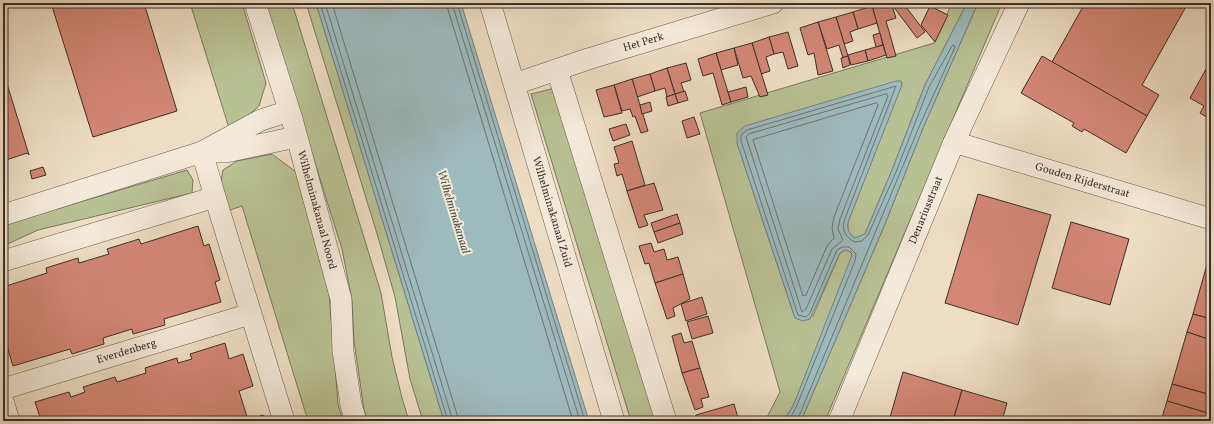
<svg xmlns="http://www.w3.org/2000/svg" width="1214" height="424" viewBox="0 0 1214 424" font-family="Vollkorn,serif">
	<rect width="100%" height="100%" fill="#eedec4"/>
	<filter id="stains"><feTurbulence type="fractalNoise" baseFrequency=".005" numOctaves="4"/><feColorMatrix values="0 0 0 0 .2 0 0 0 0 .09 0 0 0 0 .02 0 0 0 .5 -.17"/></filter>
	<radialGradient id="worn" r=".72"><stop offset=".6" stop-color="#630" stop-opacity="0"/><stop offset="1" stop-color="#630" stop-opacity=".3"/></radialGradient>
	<g fill="#b8c194" stroke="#7a785f">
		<path d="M190,3H242L266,83L259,106L242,121L229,128Z"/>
		<path d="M265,3H292L381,293L392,357L402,398L409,421H368L364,410L354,341L352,300L342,249Z"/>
		<path d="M306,3H316L444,421H423L410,379L395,297L378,237Z"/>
		<path d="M952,3H967L925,85L892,170L865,234L855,238C849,234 847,230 848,222L902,83L737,143L795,318L813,316L840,253L845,250L851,252L852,259L794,404L784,421H765L780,392L700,113L934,43Z"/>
		<path d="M978,3H1002L825,421H801L885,224L923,128Z"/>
		<path d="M555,88L657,421H631L531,94Z"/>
		<path d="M272,154L296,172L329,294L338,404L343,421H308L242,206L227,211L220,186L223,170L237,161Z"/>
		<path d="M187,170L193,180L192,193L38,230L3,246V225Z"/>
	</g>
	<g fill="#9dbabd" stroke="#768282">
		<path d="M316,3H461L589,421H444Z"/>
		<path d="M967,3H978L923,128L885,224L801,421H784L794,404L852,255L851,252L845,250L840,253L810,319L803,321L795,318L737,143V133L745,126L896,81H901L902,85L848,222C847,230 849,234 855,238L865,234L892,170L925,85Z"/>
	</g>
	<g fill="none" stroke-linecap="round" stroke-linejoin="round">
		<g stroke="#6c7474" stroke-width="1">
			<path d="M320,3L448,421"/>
			<path d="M325,3L453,421"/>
			<path d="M332,3L459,421"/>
			<path d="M446,3L573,421"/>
			<path d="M452,3L580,421"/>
			<path d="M457,3L585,421"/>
			<path d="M887,94L888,96L840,219L838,229L843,240L832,249L806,309L802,312L746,137L749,134Z"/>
			<path d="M877,103L878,105L834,217L832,228L834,238L827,246L806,295L803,296L753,140Z"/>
			<path d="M789,421L797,405L855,261L856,254L849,247H842L837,250L810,313L806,317L798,315L741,141V135L747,130L896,86L844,221C842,231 846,238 855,242L862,241L868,235L896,172L929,87L952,46L954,45L955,47L919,127L797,421"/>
		</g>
	</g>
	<g fill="#d48777" stroke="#3c2f2a">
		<path d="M51,3H144L177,111L93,137Z"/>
		<path d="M882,3H891L896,18L886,21L896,56L887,58L872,6Z"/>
		<path d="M896,3H903L925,32L917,38L893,6Z"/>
		<path d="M1085,3H1188L1142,85L1159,95L1147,116L1052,62Z"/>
		<path d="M872,6L877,23L858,29L853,12Z"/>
		<path d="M930,6L948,15L935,42L921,25Z"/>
		<path d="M853,12L858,29L850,32L853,41L844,44L836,17Z"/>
		<path d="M836,17L848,56L843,58L839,45L827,49L818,22Z"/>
		<path d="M818,22L833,71L818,75L814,53L808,55L800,28Z"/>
		<path d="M788,32L798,66L788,69L783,52L774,54L769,37Z"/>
		<path d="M880,33L883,45L876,47L873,35Z"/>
		<path d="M769,37L774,54L766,57L770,71L761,74L752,43Z"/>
		<path d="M752,43L768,95L760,97L751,76L743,78L734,48Z"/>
		<path d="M883,45L886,55L868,61L865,50Z"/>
		<path d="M734,48L738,65L721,70L716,53Z"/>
		<path d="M865,50L868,61L851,65L848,55Z"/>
		<path d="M716,53L731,102L722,105L713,73L703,76L698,59Z"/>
		<path d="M848,56L850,65L843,68L841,58Z"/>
		<path d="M1042,56L1147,116L1126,153L1084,129L1082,132L1072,126L1074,123L1021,93Z"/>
		<path d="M1211,60V120L1200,113L1204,106L1190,98Z"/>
		<path d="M686,63L691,80L681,83L684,92L675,94L667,68Z"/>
		<path d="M667,68L675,94L667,97L665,88L655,91L650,74Z"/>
		<path d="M3,71L29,155L27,153L3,161Z"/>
		<path d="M650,74L655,91L637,97L632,79Z"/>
		<path d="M632,79L648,131L641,133L635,116L633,117L630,109L622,111L614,85Z"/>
		<path d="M614,85L622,113L604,117L596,90Z"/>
		<path d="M746,87L748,97L731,102L728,92Z"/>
		<path d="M685,91L688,100L678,103L675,94Z"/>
		<path d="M675,94L678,103L668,106L666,97Z"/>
		<path d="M650,102L652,111L642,114L640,105Z"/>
		<path d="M694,117L700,134L687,138L682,121Z"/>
		<path d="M626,124L630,135L613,141L609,129Z"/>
		<path d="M632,141L645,185L627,191L622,174L617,176L614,164L619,163L614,147Z"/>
		<path d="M43,167L46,175L32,179L30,171Z"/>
		<path d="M654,183L663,210L644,215L648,225L639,228L627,191Z"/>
		<path d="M978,194L1051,215L1018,325L945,303Z"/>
		<path d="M677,214L680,223L654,232L651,223Z"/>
		<path d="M1071,222L1129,239L1110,305L1052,288Z"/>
		<path d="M680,223L683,234L658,243L654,232Z"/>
		<path d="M198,226L204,246L209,244L220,280L215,282L221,302L164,319L165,325L133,334L132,329L103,338L104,344L72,354L70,349L13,366L7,346L3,348V287L47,273L46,268L78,258L79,263L109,254L107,249L139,239L141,244Z"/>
		<path d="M651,243L654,252L664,249L667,260L678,257L683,274L655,283L649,263L645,264L639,246Z"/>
		<path d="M1208,261L1211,262V319L1193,314Z"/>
		<path d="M683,274L690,299L673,308L675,316L667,319L655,283Z"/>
		<path d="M702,297L707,314L686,321L681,304Z"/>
		<path d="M1193,314L1211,319V340L1187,332Z"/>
		<path d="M708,316L713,333L692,339L687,322Z"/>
		<path d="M1187,332L1211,340V395L1172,384Z"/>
		<path d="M681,333L684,343L692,341L700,368L682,373L672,336Z"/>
		<path d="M225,343L229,359L243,354L253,386L239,391L248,420L263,415L264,421H36L35,419L40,417L35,402L69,392L71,397L85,392L83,387L115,377L117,382L146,373L145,368L177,358L178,363L192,359L190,354Z"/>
		<path d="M700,368L709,397L701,399L703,407L695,410L682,373Z"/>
		<path d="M903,372L962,390L953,421H889Z"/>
		<path d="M1172,384L1211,395V414L1167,401Z"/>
		<path d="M962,390L1007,403L1002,421H953Z"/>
		<path d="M1167,401L1211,414V421H1161Z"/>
		<path d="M734,404L738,418L727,421H720L719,417L707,421H697L696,415Z"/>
	</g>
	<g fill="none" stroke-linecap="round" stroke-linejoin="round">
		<defs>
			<g id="minor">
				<path id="s1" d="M255,3L292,119L341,299L343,351L351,405L356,421"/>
				<path id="s2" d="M490,3L614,421"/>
				<path d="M557,70L666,421"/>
				<path id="s3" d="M515,84L588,59L773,3"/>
				<path d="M289,111L261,120L202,152H226L296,137"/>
				<path id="s4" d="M954,142L1211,219"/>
				<path d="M3,215L202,152L215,197"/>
				<path d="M3,261L215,197L284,421"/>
				<path id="s5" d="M3,389L250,314"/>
				<path d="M3,401L9,421"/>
				<path id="s6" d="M839,421L954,142L1019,3"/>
			</g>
		</defs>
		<use href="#minor" stroke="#685b50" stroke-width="22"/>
		<use href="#minor" stroke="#f4ead9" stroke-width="21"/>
	</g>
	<g text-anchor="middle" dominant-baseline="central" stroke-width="4" stroke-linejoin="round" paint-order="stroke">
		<g font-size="11" fill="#3c2f2a" stroke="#f4ead9">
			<text stroke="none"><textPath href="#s3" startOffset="135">Het Perk</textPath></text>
			<text stroke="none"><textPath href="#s4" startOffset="134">Gouden Rijderstraat</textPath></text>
			<text stroke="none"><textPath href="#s1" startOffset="216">Wilhelminakanaal Noord</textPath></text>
			<text stroke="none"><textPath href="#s6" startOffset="228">Denariusstraat</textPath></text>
			<text stroke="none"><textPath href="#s2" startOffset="218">Wilhelminakanaal Zuid</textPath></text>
			<text stroke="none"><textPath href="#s5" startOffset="129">Everdenberg</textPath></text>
		</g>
		<g font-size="12" font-style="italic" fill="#54524f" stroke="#f4ead9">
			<text transform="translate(453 212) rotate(73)">Wilhelminakanaal</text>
		</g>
	</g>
	<rect width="1214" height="424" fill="none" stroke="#eedec4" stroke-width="16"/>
	<rect x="4" y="4" width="1206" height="416" fill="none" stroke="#3c2f2a" stroke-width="2"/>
	<rect x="8" y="8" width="1198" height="408" fill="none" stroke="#3c2f2a"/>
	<rect width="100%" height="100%" filter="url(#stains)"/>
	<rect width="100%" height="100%" fill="url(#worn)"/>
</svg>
